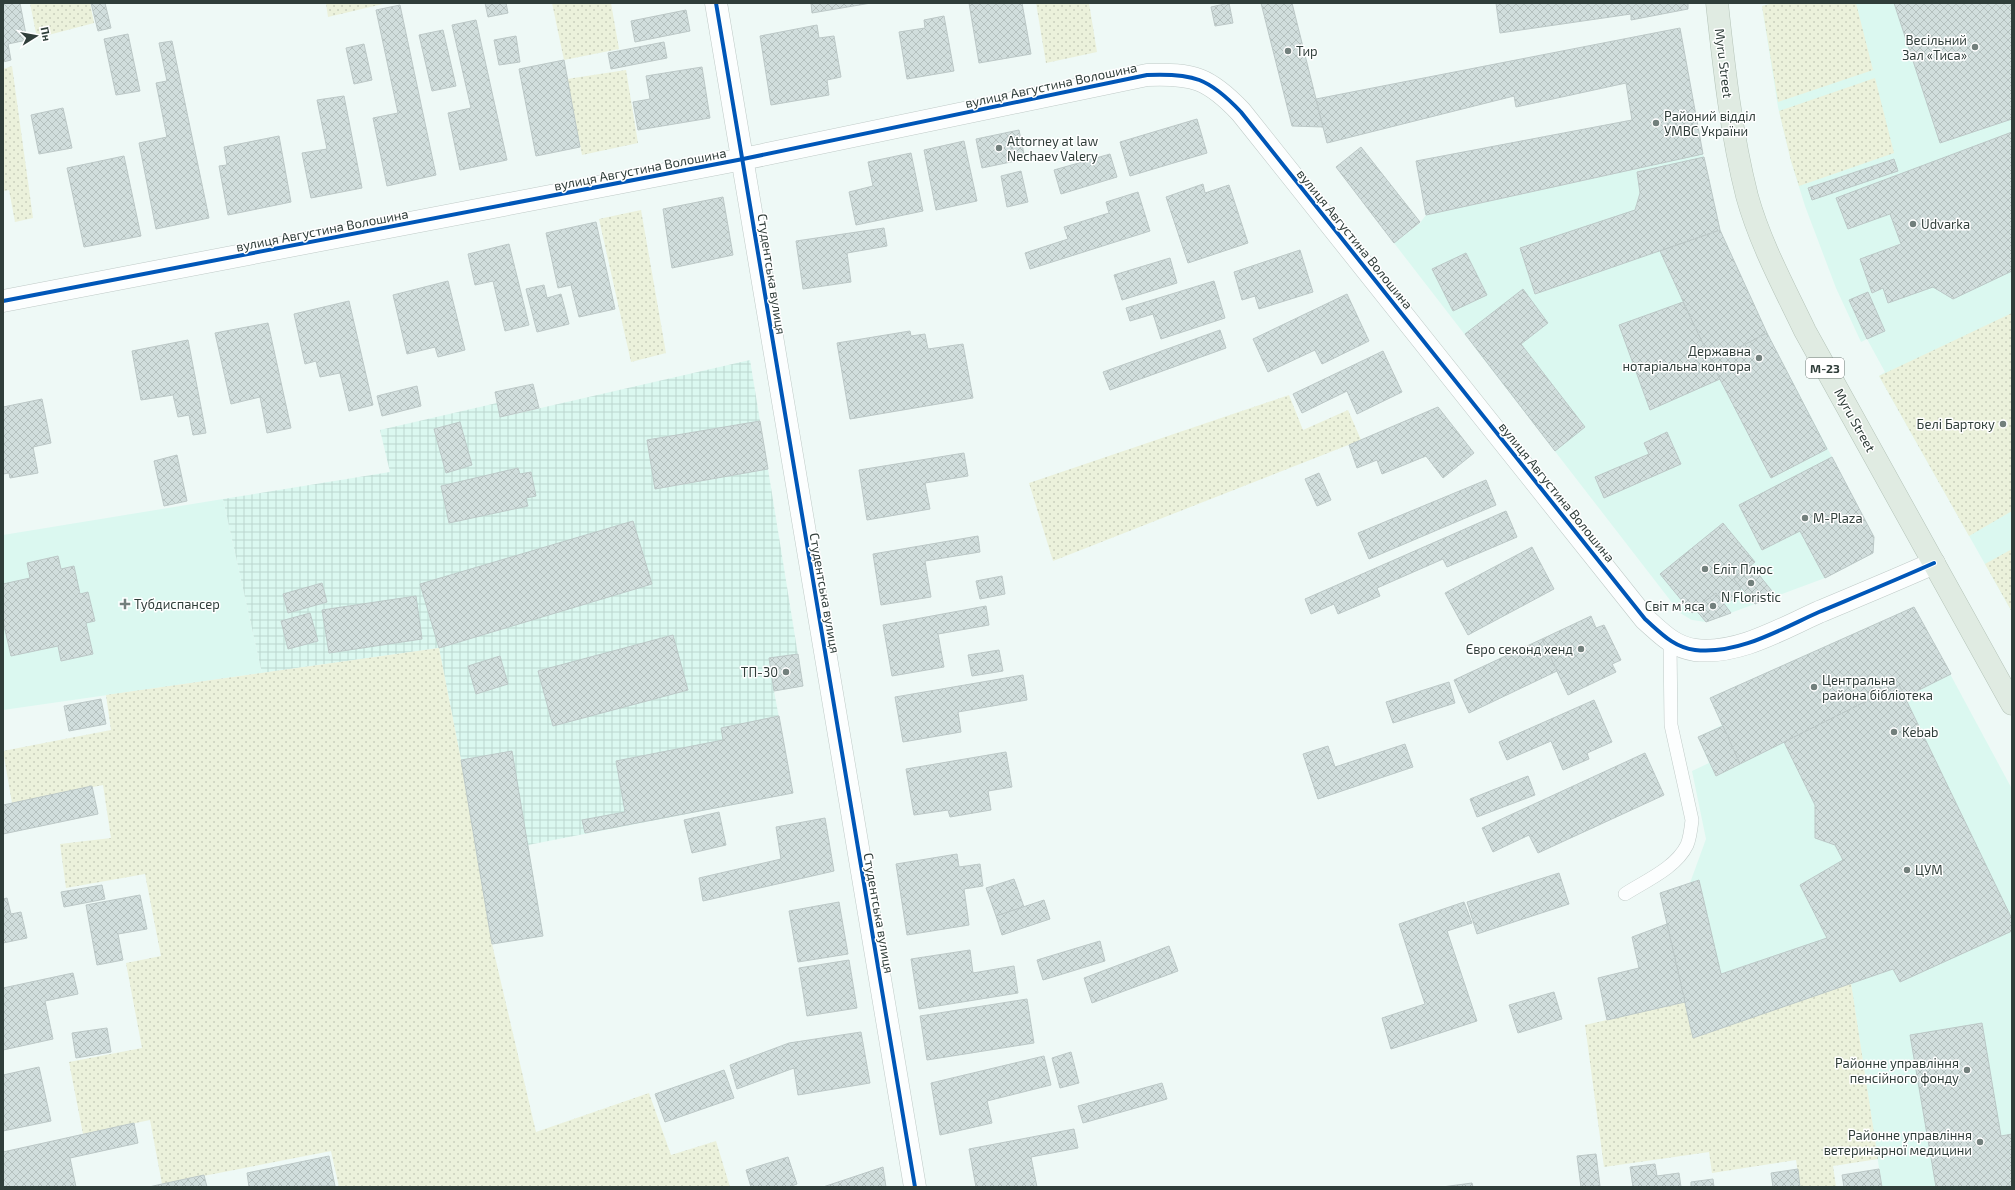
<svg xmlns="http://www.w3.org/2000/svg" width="2015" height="1190" viewBox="0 0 2015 1190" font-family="'Exo 2',sans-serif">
	<defs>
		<pattern id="industrial-grid" width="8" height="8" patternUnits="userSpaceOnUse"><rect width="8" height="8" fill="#dbf8f0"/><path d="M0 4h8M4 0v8" fill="none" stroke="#bcd6cf"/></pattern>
		<pattern id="park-dots" width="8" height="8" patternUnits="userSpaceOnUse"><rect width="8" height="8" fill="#ebf1db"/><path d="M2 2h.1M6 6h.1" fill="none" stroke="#cad0bd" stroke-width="1.8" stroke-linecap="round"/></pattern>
		<pattern id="building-cross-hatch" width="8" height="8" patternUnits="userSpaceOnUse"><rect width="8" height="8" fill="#d1dedd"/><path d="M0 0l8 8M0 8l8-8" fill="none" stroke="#b4c0be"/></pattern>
	</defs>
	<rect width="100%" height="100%" fill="#eef9f6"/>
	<g fill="#dbf8f0">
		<path d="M1774,3H2012V612L1879,376L1885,372L1867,339L1861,342L1836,288L1805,206L1791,161L1778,107L1762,6Z"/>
		<path d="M1703,154L1720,230L1767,333L1874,537L1873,553L1825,578L1706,622L1692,620L1680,613L1394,243L1420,223L1426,215Z"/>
		<path d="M223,499L262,673L3,710V535Z"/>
		<path d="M1914,607L2012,789V1187H1882L1851,984L1693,1038L1660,893L1690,883L1706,839L1692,771L1709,763L1698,737L1722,725L1710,698Z"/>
	</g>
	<path fill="url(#industrial-grid)" d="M750,360L760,421L647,440L655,489L768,469L803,686L774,691L793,793L528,845L543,936L492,944L461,760L439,648L262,673L223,499L390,472L380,430L497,403L501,417Z"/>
	<g fill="url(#park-dots)">
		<path d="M30,3H90L94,23L37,38Z"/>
		<path d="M326,3H387L328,17Z"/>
		<path d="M552,3H611L619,49L564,60Z"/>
		<path d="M1036,3H1089L1097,52L1046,63Z"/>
		<path d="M1774,3H1856L1873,70L1778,102L1762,6Z"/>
		<path d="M12,66L33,218L15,222L9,190L3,191V69Z"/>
		<path d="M626,70L638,143L582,155L567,79Z"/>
		<path d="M1875,78L1894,153L1799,186L1791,161L1779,111Z"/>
		<path d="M641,210L666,353L631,362L599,219Z"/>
		<path d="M2012,313V511L1969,536L1879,376Z"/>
		<path d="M1289,395L1303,430L1348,410L1361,440L1053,561L1029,483Z"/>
		<path d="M2012,549V612L1985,564Z"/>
		<path d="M439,648L461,760L492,944L536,1132L649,1093L671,1155L716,1141L730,1187H339L331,1151L162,1184L150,1120L83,1134L69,1062L142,1048L126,963L161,956L145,874L66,888L60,844L111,838L103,785L12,803L3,751L111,730L106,695Z"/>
		<path d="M1851,983L1878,1159L1833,1166L1836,1187H1800L1796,1160L1712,1173L1709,1152L1604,1167L1585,1025L1685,1002L1693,1038Z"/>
	</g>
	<g fill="url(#building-cross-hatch)" stroke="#bcc8c7">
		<path d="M3,3H20L27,40L8,44L11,60L3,62Z"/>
		<path d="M91,3H105L111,28L98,31Z"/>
		<path d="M485,3H506L508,13L488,17Z"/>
		<path d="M811,3H871L812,13Z"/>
		<path d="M969,3H1022L1031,54L979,63Z"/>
		<path d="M1229,3L1233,23L1215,26L1211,7Z"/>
		<path d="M1261,3H1292L1323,127L1292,126Z"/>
		<path d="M1496,3H1688V9L1631,20V14L1500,33Z"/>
		<path d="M1894,3H2012V119L1940,143Z"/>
		<path d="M400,5L436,175L387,186L373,118L398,113L376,10Z"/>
		<path d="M686,10L690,31L635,42L631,21Z"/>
		<path d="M944,16L954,71L907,79L899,32L925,28L924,20Z"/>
		<path d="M476,20L507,160L460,170L448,113L471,108L452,25Z"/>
		<path d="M817,25L819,38L834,36L841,77L827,80L829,95L771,105L760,36Z"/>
		<path d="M1680,28L1703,154L1426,215L1416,161L1632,120L1626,83L1516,107L1514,96L1327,143L1316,99Z"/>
		<path d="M443,30L456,86L432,91L419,35Z"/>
		<path d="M128,34L140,91L116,95L104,39Z"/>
		<path d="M516,36L520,62L499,65L494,40Z"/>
		<path d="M172,41L209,218L156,229L139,143L167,137L156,83L167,81L159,43Z"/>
		<path d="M664,42L667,58L611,69L608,53Z"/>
		<path d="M364,44L372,80L354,84L346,48Z"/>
		<path d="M564,60L580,147L536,156L519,69Z"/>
		<path d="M702,67L710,118L638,130L633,102L650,99L646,76Z"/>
		<path d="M344,96L362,188L311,198L302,153L327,149L317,100Z"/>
		<path d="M63,108L72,148L39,154L31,115Z"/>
		<path d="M1197,119L1207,153L1130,176L1120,142Z"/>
		<path d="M1019,130L1025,159L982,168L976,139Z"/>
		<path d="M2012,132V271L1953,299L1933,287L1888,303L1883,288L1872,293L1860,259L1901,244L1890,214L1848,229L1836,198Z"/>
		<path d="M279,136L291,202L228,215L219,166L227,165L224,147Z"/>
		<path d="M964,141L977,201L936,210L924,150Z"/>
		<path d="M1361,147L1420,222L1394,243L1336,167Z"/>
		<path d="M911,153L923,211L856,225L849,192L873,186L868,162Z"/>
		<path d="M1110,154L1117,177L1061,194L1054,170Z"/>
		<path d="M124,156L141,236L84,247L67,168Z"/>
		<path d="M1704,157L1720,230L1535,294L1520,248L1635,210L1640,193L1637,172Z"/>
		<path d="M1894,159L1898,171L1812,200L1808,188Z"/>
		<path d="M1021,171L1028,202L1007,207L1001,176Z"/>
		<path d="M1203,184L1205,193L1229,185L1248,243L1188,263L1166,197Z"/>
		<path d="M1138,192L1150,231L1030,269L1025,253L1068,239L1064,227L1109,213L1106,202Z"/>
		<path d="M723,197L733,255L672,268L663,209Z"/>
		<path d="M596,222L615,309L579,317L571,285L558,288L546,233Z"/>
		<path d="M884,228L887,246L847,253L851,282L803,289L796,241Z"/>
		<path d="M1720,230L1767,333L1711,362L1660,251Z"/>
		<path d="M509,244L529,325L505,331L493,281L475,285L468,254Z"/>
		<path d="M1300,250L1313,292L1259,309L1255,296L1242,300L1234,272Z"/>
		<path d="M1466,253L1487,295L1453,311L1432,269Z"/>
		<path d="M1170,258L1177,283L1122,300L1114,275Z"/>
		<path d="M448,281L465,350L438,357L435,347L407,354L393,295Z"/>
		<path d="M1214,281L1225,318L1161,339L1153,314L1130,321L1126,308Z"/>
		<path d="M544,285L547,298L561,294L569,324L537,332L526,289Z"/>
		<path d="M1523,289L1548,323L1521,344L1585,427L1555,451L1465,334Z"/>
		<path d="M1868,292L1885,331L1867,339L1849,300Z"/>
		<path d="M1347,294L1369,341L1322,364L1315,350L1268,372L1253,339Z"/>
		<path d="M349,301L373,405L349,411L340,373L320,377L316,361L305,364L294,314Z"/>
		<path d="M1683,302L1720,379L1650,410L1619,325Z"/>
		<path d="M268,323L291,428L267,433L260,397L231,404L215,333Z"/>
		<path d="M1220,330L1226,348L1110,390L1103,372Z"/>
		<path d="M910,331L911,336L925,334L928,349L963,344L973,398L850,419L837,343Z"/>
		<path d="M1767,333L1827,449L1771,478L1711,362Z"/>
		<path d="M188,340L206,433L193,435L189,415L178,417L173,395L141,400L132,351Z"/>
		<path d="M1383,351L1402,392L1357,414L1347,391L1302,413L1293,394Z"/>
		<path d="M533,384L539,408L500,417L495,392Z"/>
		<path d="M417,386L421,406L382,416L377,396Z"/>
		<path d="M42,399L51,443L33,447L38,473L10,478L9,473L3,474V407Z"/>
		<path d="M1438,407L1474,453L1443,478L1426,456L1382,474L1377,460L1357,468L1349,445Z"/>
		<path d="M760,421L768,469L655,489L647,440Z"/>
		<path d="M460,422L472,465L446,473L434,429Z"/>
		<path d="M1667,432L1681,464L1604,498L1595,477L1649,454L1644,443Z"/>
		<path d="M964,453L968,476L925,483L930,509L867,520L859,470Z"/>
		<path d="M177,455L187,501L164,506L154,461Z"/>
		<path d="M1832,457L1874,537L1873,553L1825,578L1800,531L1762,550L1739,505Z"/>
		<path d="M518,468L520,474L531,472L536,496L526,498L528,506L449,523L441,486Z"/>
		<path d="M1319,473L1331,500L1317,506L1305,479Z"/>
		<path d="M1486,480L1496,505L1369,559L1358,533Z"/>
		<path d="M1506,511L1517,537L1447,567L1443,559L1377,588L1380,596L1338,614L1334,604L1311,614L1305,599Z"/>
		<path d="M633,521L652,584L439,648L420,584Z"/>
		<path d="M1723,523L1755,562L1734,579L1741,587L1739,594L1735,598L1729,602H1723L1716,593L1692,613L1660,574Z"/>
		<path d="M978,536L980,552L925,561L931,597L881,605L873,554Z"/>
		<path d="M1532,547L1554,589L1468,635L1445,593Z"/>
		<path d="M58,556L61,569L74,566L80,594L88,592L95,621L86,623L93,654L61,661L58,646L11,656L3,621V584L30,578L27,563Z"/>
		<path d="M1751,565L1776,596L1755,604L1734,579Z"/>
		<path d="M1002,576L1005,594L980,599L976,581Z"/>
		<path d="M322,583L327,602L288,613L283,594Z"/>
		<path d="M1716,593L1731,613L1706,622L1695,609Z"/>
		<path d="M416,596L422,639L329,653L322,610Z"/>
		<path d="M986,606L989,625L938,634L944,667L892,676L883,625Z"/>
		<path d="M1914,607L1951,674L1905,697L1899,685L1740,764L1710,698Z"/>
		<path d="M310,613L318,641L288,649L281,621Z"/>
		<path d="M1591,616L1596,628L1604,625L1621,660L1612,664L1616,672L1568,695L1542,639Z"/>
		<path d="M673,635L688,690L553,726L538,671Z"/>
		<path d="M1542,639L1557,671L1469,713L1454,680Z"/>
		<path d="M999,650L1003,671L972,676L968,655Z"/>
		<path d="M798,654L803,686L774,691L769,658Z"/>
		<path d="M500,656L508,684L476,694L468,666Z"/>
		<path d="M1023,675L1027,700L958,712L961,732L903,742L895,697Z"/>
		<path d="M1449,682L1455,703L1393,723L1386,702Z"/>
		<path d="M1899,685L2012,919V931L1900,982L1893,969L1693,1038L1660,893L1699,880L1721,974L1827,938L1800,885L1843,860L1835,845L1815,838V805L1784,742Z"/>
		<path d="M101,699L106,724L69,731L64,706Z"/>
		<path d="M1594,700L1612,742L1587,753L1589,759L1563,770L1551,741L1507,760L1499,742Z"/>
		<path d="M779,716L793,793L585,833L582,820L625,812L616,761L723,740L721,728Z"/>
		<path d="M1723,726L1740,764L1716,776L1698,737Z"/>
		<path d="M1405,744L1413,767L1318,799L1303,754L1328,746L1335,767Z"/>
		<path d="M512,751L543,936L492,944L461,760Z"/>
		<path d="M1006,752L1012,787L988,791L991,810L950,817L948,810L914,815L906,769Z"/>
		<path d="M1645,753L1664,795L1538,853L1529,835L1493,852L1482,828Z"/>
		<path d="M1528,776L1535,795L1477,817L1470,799Z"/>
		<path d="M92,786L98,814L3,834V805Z"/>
		<path d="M719,812L726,845L692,853L684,820Z"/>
		<path d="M825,818L834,871L703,901L699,878L781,859L776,827Z"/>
		<path d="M957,854L959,867L980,864L983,886L964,889L969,925L907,935L896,864Z"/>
		<path d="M1559,873L1569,904L1477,934L1467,902Z"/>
		<path d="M1014,879L1024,907L996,916L986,888Z"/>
		<path d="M102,885L105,899L64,907L61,892Z"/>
		<path d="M140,895L147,929L118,934L123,960L97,965L86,905Z"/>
		<path d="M7,898L11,914L21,912L27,938L3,943V899Z"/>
		<path d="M1044,900L1050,919L1002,935L996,916Z"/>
		<path d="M839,902L848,954L798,962L789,911Z"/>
		<path d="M1464,902L1472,923L1447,931L1477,1021L1391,1049L1382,1018L1425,1004L1399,924Z"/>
		<path d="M1667,924L1685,1002L1607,1020L1598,978L1639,968L1632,937Z"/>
		<path d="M1100,941L1105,961L1043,980L1037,960Z"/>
		<path d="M1169,946L1178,971L1092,1003L1084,978Z"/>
		<path d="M970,950L973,973L1014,966L1018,993L919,1009L911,959Z"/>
		<path d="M849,960L857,1008L807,1016L799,968Z"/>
		<path d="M73,973L78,994L45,1001L53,1039L3,1050V988Z"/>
		<path d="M1554,992L1562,1019L1518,1033L1509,1005Z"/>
		<path d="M1027,999L1034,1043L927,1060L920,1016Z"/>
		<path d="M1982,1023L2001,1136L2012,1134V1187H1936L1910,1035Z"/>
		<path d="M107,1028L111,1052L76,1058L72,1033Z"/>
		<path d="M861,1032L870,1083L798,1095L794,1068L737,1089L730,1065L789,1043Z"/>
		<path d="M1071,1052L1079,1083L1060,1088L1052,1058Z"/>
		<path d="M1044,1056L1051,1085L987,1101L992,1123L940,1135L931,1083Z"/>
		<path d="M39,1067L51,1121L3,1131V1075Z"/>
		<path d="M724,1070L734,1098L665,1122L655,1094Z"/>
		<path d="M1162,1083L1167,1099L1083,1123L1078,1106Z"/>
		<path d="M134,1123L138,1143L70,1158L76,1187H3V1152Z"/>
		<path d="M1074,1129L1078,1148L1031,1157L1037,1187H976L969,1149Z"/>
		<path d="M1596,1154L1600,1186L1581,1187L1577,1156Z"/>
		<path d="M329,1156L335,1186L249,1187L247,1173Z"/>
		<path d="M788,1157L797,1184L789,1187H751L746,1170Z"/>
		<path d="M1655,1164L1657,1176L1679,1173L1681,1187H1633L1630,1167Z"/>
		<path d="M883,1167L886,1187H823Z"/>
		<path d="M1798,1169L1800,1187H1773L1771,1173Z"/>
		<path d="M1879,1169L1882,1187H1844L1842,1175Z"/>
		<path d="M204,1175L207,1187H149L162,1184Z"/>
		<path d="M1713,1179L1714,1187H1691V1182Z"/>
		<path d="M1472,1183L1473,1187H1442Z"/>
	</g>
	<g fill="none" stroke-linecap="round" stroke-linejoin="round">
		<defs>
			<path id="lane" d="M1625,894C1645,881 1676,868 1687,845C1690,838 1691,829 1692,820L1671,725L1670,642"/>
			<path id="street" d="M716,3L915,1187"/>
			<path id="secondary" d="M3,301L743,159L1147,75C1193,73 1209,78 1241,112L1645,619C1661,633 1673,647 1695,650C1738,655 1781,629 1819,612C1857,596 1896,580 1934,563"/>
			<path id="highway" d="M1717,3C1724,67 1731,133 1747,196C1760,243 1784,287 1805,331L2012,704"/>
		</defs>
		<use href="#lane" stroke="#bfcac7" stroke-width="14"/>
		<use href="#street" stroke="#bfcac7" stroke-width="23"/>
		<use href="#secondary" stroke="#bfcac7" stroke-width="23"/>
		<use href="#highway" stroke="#b4c3b8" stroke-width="23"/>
		<use href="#lane" stroke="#fcfefe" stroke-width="13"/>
		<use href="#street" stroke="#fcfefe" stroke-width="22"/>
		<use href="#secondary" stroke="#fcfefe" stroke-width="22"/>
		<use href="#highway" stroke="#e0ebe2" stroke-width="22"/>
		<defs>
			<g id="cycleway">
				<path d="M716,3L915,1187"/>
				<path d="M3,301L743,159L1147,75C1193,73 1209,78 1241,112L1645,619C1661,633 1673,647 1695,650C1738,655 1781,629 1819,612C1857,596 1896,580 1934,563"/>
			</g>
		</defs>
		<use href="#cycleway" stroke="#fff" stroke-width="6"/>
		<use href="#cycleway" stroke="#0057b8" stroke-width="4"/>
	</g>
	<g fill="#727f7c" stroke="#fff" stroke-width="1.5">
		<circle cx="1975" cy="47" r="4"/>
		<circle cx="1288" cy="51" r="4"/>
		<circle cx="1656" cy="123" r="4"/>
		<circle cx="999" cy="148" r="4"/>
		<circle cx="1913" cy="224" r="4"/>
		<circle cx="1759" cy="358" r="4"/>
		<circle cx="2003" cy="424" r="4"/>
		<circle cx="1805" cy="518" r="4"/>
		<circle cx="1705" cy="569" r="4"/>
		<circle cx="1751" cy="583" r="4"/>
		<path d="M123 598h4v4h4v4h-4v4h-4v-4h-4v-4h4z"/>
		<circle cx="1713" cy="606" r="4"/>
		<circle cx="1581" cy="649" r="4"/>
		<circle cx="786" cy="672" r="4"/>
		<circle cx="1814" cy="687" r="4"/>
		<circle cx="1894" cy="732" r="4"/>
		<circle cx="1907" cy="870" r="4"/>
		<circle cx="1967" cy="1070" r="4"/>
		<circle cx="1980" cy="1142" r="4"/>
	</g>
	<g text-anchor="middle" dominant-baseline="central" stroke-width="3" stroke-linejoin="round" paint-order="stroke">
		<rect fill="#fff" stroke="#6e7875" stroke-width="1" x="1806" y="358" width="38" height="20" rx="3"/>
		<g font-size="12" font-weight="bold" fill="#303e3a">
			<text x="1825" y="368">М-23</text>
		</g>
		<g font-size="13" fill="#303e3a" stroke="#fff" text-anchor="start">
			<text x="1967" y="40" text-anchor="end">Весільний<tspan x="1967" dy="15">Зал «Тиса»</tspan></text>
			<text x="1296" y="51">Тир</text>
			<text x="1664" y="116">Районий відділ<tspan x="1664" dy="15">УМВС України</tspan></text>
			<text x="1007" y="141">Attorney at law<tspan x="1007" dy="15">Nechaev Valery</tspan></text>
			<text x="1921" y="224">Udvarka</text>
			<text x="1751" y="351" text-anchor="end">Державна<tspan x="1751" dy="15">нотаріальна контора</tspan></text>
			<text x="1995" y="424" text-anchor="end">Белі Бартоку</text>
			<text x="1813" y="518">M-Plaza</text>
			<text x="1713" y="569">Еліт Плюс</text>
			<text x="1751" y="597" text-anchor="middle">N Floristic</text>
			<text x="134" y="604">Тубдиспансер</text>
			<text x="1705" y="606" text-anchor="end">Світ мʼяса</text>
			<text x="1573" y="649" text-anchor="end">Євро секонд хенд</text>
			<text x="778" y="672" text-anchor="end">ТП-30</text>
			<text x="1822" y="680">Центральна<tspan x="1822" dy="15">района бібліотека</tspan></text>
			<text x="1902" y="732">Kebab</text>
			<text x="1915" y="870">ЦУМ</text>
			<text x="1959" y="1063" text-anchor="end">Районне управління<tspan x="1959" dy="15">пенсійного фонду</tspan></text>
			<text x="1972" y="1135" text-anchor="end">Районне управління<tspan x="1972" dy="15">ветеринарної медицини</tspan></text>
		</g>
		<g font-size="13" fill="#303e3a" stroke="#fff">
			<text transform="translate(1724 63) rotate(83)">Myru Street</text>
			<text transform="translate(1051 85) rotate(-12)">вулиця Августина Волошина</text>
			<text transform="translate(640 169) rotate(-11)">вулиця Августина Волошина</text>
			<text transform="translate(322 230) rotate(-11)">вулиця Августина Волошина</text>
			<text transform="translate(1355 239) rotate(51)">вулиця Августина Волошина</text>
			<text transform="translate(772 274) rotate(81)">Студентська вулиця</text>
			<text transform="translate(1855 420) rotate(61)">Myru Street</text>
			<text transform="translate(1557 492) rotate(51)">вулиця Августина Волошина</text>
			<text transform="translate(825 593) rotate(80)">Студентська вулиця</text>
			<text transform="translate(879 913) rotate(80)">Студентська вулиця</text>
		</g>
	</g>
	<rect width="2015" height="1190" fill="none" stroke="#303e3a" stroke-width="8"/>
	<g transform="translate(36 36) rotate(79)" stroke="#ffffff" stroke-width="3" paint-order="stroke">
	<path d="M0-3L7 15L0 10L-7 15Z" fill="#303e3a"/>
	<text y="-6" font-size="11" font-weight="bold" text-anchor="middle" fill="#303e3a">Пн</text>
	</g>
</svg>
